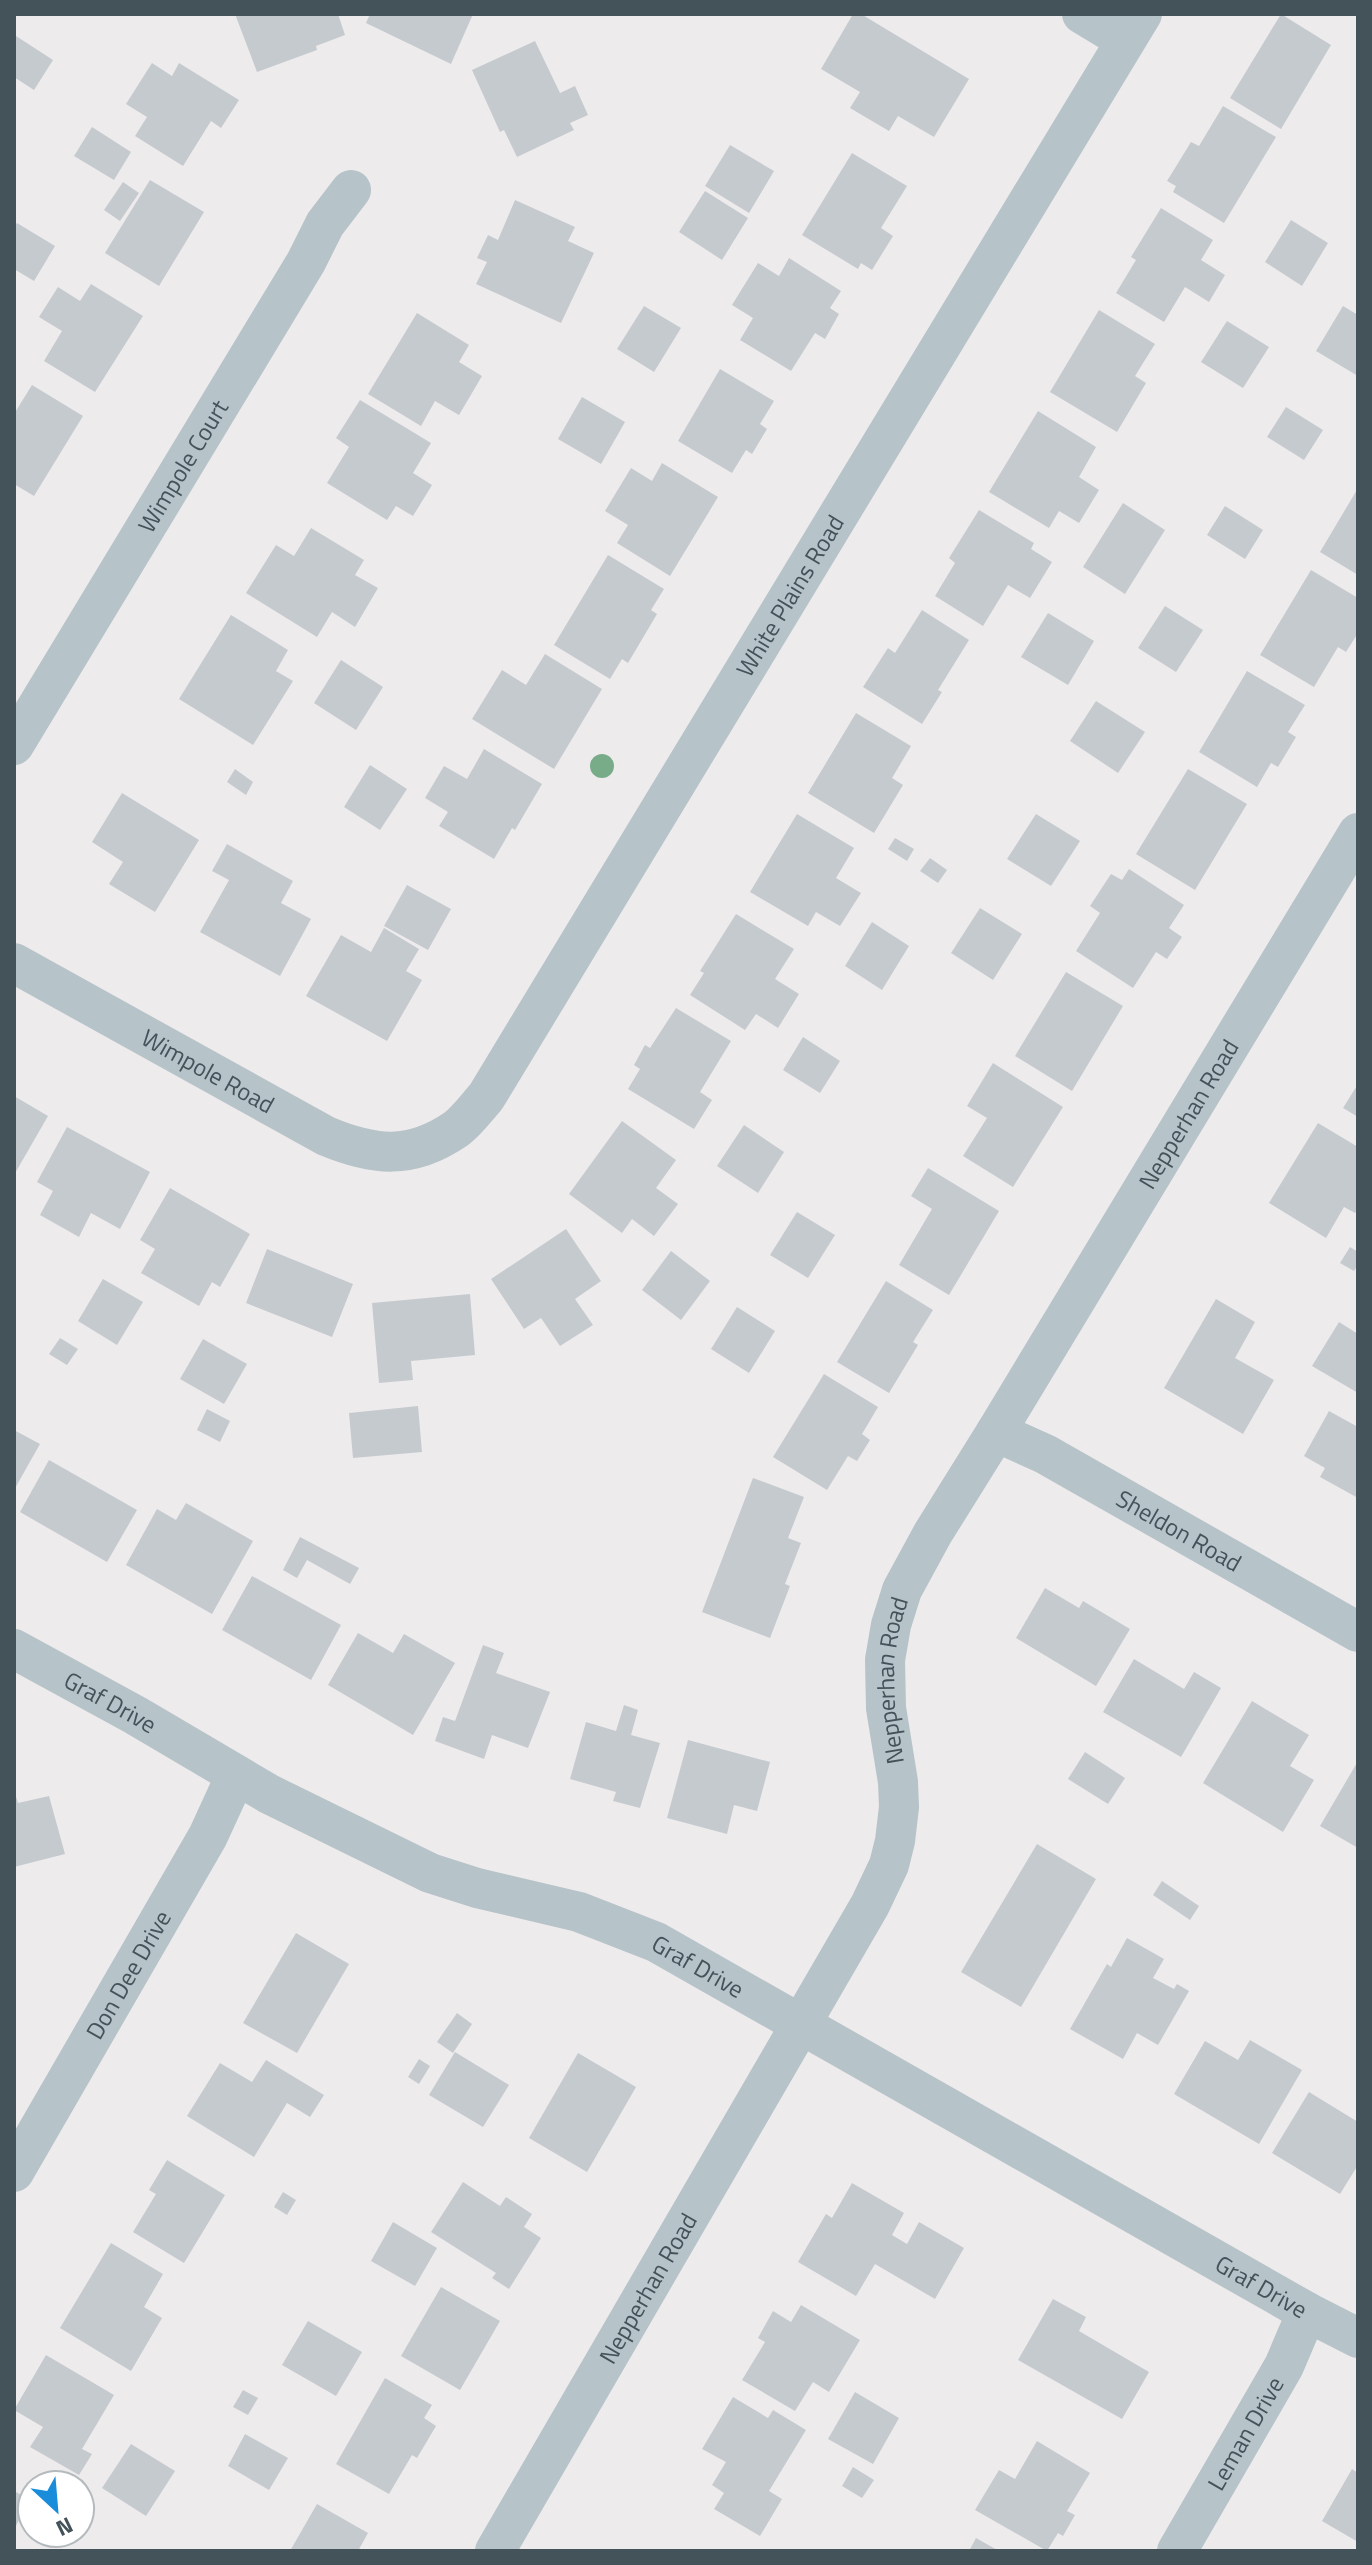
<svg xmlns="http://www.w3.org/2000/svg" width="1372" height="2565" viewBox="0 0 1372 2565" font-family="'Titillium Web',sans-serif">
	<rect width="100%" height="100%" fill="#eeebec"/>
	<g fill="#c5cacf">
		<path d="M235,14H338L345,35L316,46L317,50L257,72Z"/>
		<path d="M370,14H473L451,64L366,23Z"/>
		<path d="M853,14H861L969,79L934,137L898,116L889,131L850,108L860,92L821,69Z"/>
		<path d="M1281,14L1331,45L1281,129L1230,98Z"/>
		<path d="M16,36L53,60L34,90L14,77Z"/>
		<path d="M535,41L560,93L575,86L588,115L570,123L574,130L517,157L504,130L500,132L472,70Z"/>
		<path d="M152,63L172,76L179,63L239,100L221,128L211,121L183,166L135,136L147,117L126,104Z"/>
		<path d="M1223,106L1276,137L1224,223L1173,192L1176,186L1167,181L1191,142L1199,146Z"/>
		<path d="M92,127L131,152L114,180L74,156Z"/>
		<path d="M730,145L774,171L749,213L705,186Z"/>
		<path d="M852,153L907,186L881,228L893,236L872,270L861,263L858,269L802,235Z"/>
		<path d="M150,180L204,212L159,286L105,253Z"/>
		<path d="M123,182L139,193L120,221L104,210Z"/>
		<path d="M705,191L748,218L722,260L679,232Z"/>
		<path d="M515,200L575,227L568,241L594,253L561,323L476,284L487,262L477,258L488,235L498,240Z"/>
		<path d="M1161,208L1213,240L1201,260L1225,275L1209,302L1185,287L1164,322L1116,293L1136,260L1131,257Z"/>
		<path d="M1291,220L1328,243L1302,286L1265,262Z"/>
		<path d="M17,223L55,246L34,281L14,269V228Z"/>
		<path d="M789,258L841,291L830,308L839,314L825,339L815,333L791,371L740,340L753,318L732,305L758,263L779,276Z"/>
		<path d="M91,284L143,316L95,392L44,361L62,331L39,317L58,287L80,301Z"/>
		<path d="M644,306L681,328L654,372L617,349Z"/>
		<path d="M1343,306L1358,315V376L1316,351Z"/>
		<path d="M1099,310L1155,344L1135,376L1146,383L1117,432L1050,392Z"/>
		<path d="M417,313L469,345L459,362L482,376L459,415L435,401L421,426L368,394Z"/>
		<path d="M1227,321L1269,347L1243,388L1201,362Z"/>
		<path d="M720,369L774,401L760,424L767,429L752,454L746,450L732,473L678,441Z"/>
		<path d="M32,385L83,416L34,496L14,484V414Z"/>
		<path d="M582,397L625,422L601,464L558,439Z"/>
		<path d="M360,400L431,443L413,473L432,485L413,516L396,506L387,520L327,483L349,447L336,438Z"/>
		<path d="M1286,407L1323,430L1304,460L1267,437Z"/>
		<path d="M1038,411L1096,447L1079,477L1099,490L1079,523L1059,511L1049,528L989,492Z"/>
		<path d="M662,463L718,497L670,576L617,543L628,525L605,511L631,468L652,481Z"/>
		<path d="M1358,488V575L1320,552Z"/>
		<path d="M1123,503L1165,530L1125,594L1083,567Z"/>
		<path d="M1225,506L1263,530L1245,559L1207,535Z"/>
		<path d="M979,510L1034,543L1031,549L1052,562L1030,598L1008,585L983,626L935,596L955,563L949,558Z"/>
		<path d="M311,528L364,560L355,575L378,588L355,627L332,612L317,637L246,593L276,545L294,556Z"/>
		<path d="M608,555L664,589L651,610L657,614L628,663L622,659L610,679L554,645Z"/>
		<path d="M1311,570L1358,598V633L1346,652L1338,647L1314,687L1260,655Z"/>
		<path d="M1165,606L1203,630L1176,672L1138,648Z"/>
		<path d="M922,610L969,640L938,690L942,692L922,724L863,687L888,648L895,653Z"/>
		<path d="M1048,613L1094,641L1068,685L1021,657Z"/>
		<path d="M231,615L288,650L276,671L293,681L253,745L179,699Z"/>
		<path d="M545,654L602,689L554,769L472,719L502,670L526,685Z"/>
		<path d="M341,660L383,687L356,730L314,703Z"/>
		<path d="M1247,671L1305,705L1288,732L1296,737L1278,767L1271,763L1257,787L1199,752Z"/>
		<path d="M1096,701L1145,732L1118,773L1070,741Z"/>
		<path d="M856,713L911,746L892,778L903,785L874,833L808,793Z"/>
		<path d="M484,749L542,784L515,830L512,828L494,859L439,826L448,812L425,798L444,766L467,779Z"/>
		<path d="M370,765L407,789L380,830L344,807Z"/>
		<path d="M235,769L253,782L246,795L227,782Z"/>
		<path d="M1188,769L1247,804L1195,890L1136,854Z"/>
		<path d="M122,793L199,840L155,912L109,884L123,862L92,842Z"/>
		<path d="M797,814L854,848L836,878L861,893L840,926L816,912L808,926L750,892Z"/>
		<path d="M1036,814L1080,841L1051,886L1007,859Z"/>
		<path d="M895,838L914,849L907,861L888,849Z"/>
		<path d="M227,844L293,881L281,903L311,919L280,976L200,932L229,880L212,871Z"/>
		<path d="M930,858L947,870L938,883L920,871Z"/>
		<path d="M1129,869L1184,905L1169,928L1182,937L1167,959L1156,952L1133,988L1076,951L1100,913L1090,906L1111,874L1122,880Z"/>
		<path d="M407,885L451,909L428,950L384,926Z"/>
		<path d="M980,908L1022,934L993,980L951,953Z"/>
		<path d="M736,914L794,949L775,979L799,994L778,1028L756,1014L745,1030L690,995L704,973L700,971Z"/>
		<path d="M872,922L909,946L882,990L845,966Z"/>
		<path d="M384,928L419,949L406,971L422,980L387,1041L306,996L341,935L371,952Z"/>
		<path d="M1066,972L1123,1006L1072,1091L1015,1056Z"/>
		<path d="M676,1008L731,1041L700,1092L712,1100L694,1129L628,1089L640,1069L634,1065L645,1045L650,1048Z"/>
		<path d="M803,1037L840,1061L820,1093L783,1070Z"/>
		<path d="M993,1063L1063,1107L1013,1187L963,1156L987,1118L967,1106Z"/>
		<path d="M1358,1084V1117L1343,1108Z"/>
		<path d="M14,1096L48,1116L14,1175Z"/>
		<path d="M622,1121L676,1160L656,1188L678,1204L654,1236L632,1219L622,1233L569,1194Z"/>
		<path d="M1318,1123L1358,1147V1209L1355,1213L1344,1207L1326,1238L1269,1203Z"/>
		<path d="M744,1125L784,1152L758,1193L717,1166Z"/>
		<path d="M67,1127L150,1172L120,1229L91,1213L79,1237L40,1215L53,1191L37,1182Z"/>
		<path d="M928,1168L999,1211L949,1295L899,1265L932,1209L911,1196Z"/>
		<path d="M170,1188L250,1234L220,1287L212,1282L199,1306L141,1273L155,1249L140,1240Z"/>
		<path d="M797,1212L835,1235L808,1278L770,1255Z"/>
		<path d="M566,1229L601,1281L575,1299L593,1325L560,1346L541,1318L524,1329L491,1279Z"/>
		<path d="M1350,1247L1358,1252V1265L1354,1271L1340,1263Z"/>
		<path d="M267,1249L353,1284L332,1337L246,1303Z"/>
		<path d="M671,1251L710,1281L681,1320L642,1290Z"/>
		<path d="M103,1279L143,1302L117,1345L78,1321Z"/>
		<path d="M886,1281L933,1310L913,1342L918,1345L889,1393L837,1362Z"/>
		<path d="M470,1294L475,1355L411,1361L413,1380L379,1383L372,1303Z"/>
		<path d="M1216,1299L1255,1322L1235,1358L1274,1380L1243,1434L1164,1388Z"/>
		<path d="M737,1307L775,1331L749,1373L711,1349Z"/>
		<path d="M1339,1322L1358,1334V1393L1312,1366Z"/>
		<path d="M60,1338L78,1349L67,1365L49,1354Z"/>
		<path d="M203,1339L247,1364L224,1404L180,1379Z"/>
		<path d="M824,1374L878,1407L862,1434L870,1440L857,1461L848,1456L827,1490L773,1457Z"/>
		<path d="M418,1406L422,1452L353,1458L349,1413Z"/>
		<path d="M207,1409L230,1421L220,1442L197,1430Z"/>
		<path d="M1329,1411L1358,1427V1498L1320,1477L1325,1468L1304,1456Z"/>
		<path d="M14,1430L40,1444L14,1490Z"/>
		<path d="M49,1460L137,1510L107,1562L20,1512Z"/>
		<path d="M753,1478L804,1497L788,1538L801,1543L785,1584L790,1586L770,1638L702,1612Z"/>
		<path d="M186,1503L253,1541L212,1614L126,1565L157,1509L176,1520Z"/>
		<path d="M300,1537L359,1568L350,1584L307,1560L297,1578L283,1570Z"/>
		<path d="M252,1576L341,1625L311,1680L222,1630Z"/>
		<path d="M1045,1588L1079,1608L1083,1601L1130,1629L1096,1686L1016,1638Z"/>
		<path d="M358,1633L393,1653L404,1634L455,1663L413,1735L328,1685Z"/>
		<path d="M483,1645L504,1653L496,1673L550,1692L528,1748L492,1735L484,1759L435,1741L443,1717L455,1721Z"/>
		<path d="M1134,1659L1184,1689L1194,1672L1221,1688L1181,1757L1103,1712Z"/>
		<path d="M1252,1701L1309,1735L1290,1766L1314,1780L1283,1832L1203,1783Z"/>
		<path d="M624,1705L638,1710L631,1735L660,1743L640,1808L613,1801L616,1792L570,1779L586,1722L616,1731Z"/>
		<path d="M688,1740L770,1762L757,1811L734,1805L727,1834L667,1818Z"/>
		<path d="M1085,1752L1125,1778L1108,1804L1068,1779Z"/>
		<path d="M1358,1761V1848L1320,1826Z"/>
		<path d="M14,1790L18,1803L49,1796L65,1854L14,1867Z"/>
		<path d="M1037,1844L1096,1879L1021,2007L961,1972Z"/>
		<path d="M1162,1881L1199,1906L1190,1920L1153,1895Z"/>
		<path d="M296,1933L349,1964L297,2053L243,2023Z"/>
		<path d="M1127,1938L1164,1959L1153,1978L1174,1989L1177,1984L1189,1991L1158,2045L1137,2033L1123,2059L1070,2029L1107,1964L1111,1967Z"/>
		<path d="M457,2013L472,2024L453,2053L437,2042Z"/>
		<path d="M1250,2040L1302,2070L1259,2144L1174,2094L1205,2041L1238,2060Z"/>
		<path d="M455,2052L509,2085L483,2127L429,2095Z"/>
		<path d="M578,2053L636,2087L587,2172L529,2138Z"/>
		<path d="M419,2059L430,2066L419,2084L408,2077Z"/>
		<path d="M266,2060L324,2095L310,2117L287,2103L254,2157L187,2116L220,2063L252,2082Z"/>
		<path d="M1309,2092L1358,2122V2165L1340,2194L1272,2153Z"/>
		<path d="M167,2160L225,2195L184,2263L133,2232L156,2194L149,2190Z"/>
		<path d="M463,2182L500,2206L506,2197L532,2214L524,2227L541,2238L509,2289L492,2278L496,2273L431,2232Z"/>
		<path d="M852,2183L904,2213L892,2235L907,2244L919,2222L964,2248L935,2299L875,2264L856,2296L798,2262L826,2214L832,2218Z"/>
		<path d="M283,2192L296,2200L287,2215L274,2207Z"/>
		<path d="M393,2222L437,2248L415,2286L371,2261Z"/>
		<path d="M111,2243L163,2274L144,2307L162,2318L131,2371L60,2328Z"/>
		<path d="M441,2287L500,2321L460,2390L401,2356Z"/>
		<path d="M1053,2299L1086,2317L1079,2331L1149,2372L1122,2419L1018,2360Z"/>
		<path d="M801,2305L860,2340L829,2392L813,2382L795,2411L742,2380L765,2342L758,2338L773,2311L791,2322Z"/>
		<path d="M308,2321L362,2352L336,2396L282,2365Z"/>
		<path d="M46,2355L114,2395L82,2449L92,2454L79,2475L30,2447L43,2427L14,2410Z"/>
		<path d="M385,2378L432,2405L424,2418L436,2426L417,2458L412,2455L389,2494L336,2464Z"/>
		<path d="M243,2390L258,2398L248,2415L233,2407Z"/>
		<path d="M855,2392L899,2418L873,2464L828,2439Z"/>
		<path d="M733,2397L768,2418L773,2410L806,2430L769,2491L782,2499L760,2536L714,2509L724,2493L712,2485L726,2462L702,2449Z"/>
		<path d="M245,2434L288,2458L269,2490L228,2466Z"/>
		<path d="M1037,2441L1090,2473L1067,2511L1075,2515L1063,2536L1058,2533L1047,2551L975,2510L999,2470L1015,2479Z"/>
		<path d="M131,2444L175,2471L146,2516L102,2488Z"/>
		<path d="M853,2467L874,2480L862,2498L842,2486Z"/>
		<path d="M1352,2469L1358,2473V2542L1322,2521Z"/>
		<path d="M14,2491L31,2500L14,2529Z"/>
		<path d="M317,2504L368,2533L358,2551H290Z"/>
		<path d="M976,2538L999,2551H969Z"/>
	</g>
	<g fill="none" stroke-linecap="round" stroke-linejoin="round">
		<g stroke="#b6c3c9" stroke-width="40">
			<path d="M1082,14L1125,40"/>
			<path id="s1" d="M14,745L306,262L325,224L351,190"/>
			<path id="s2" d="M14,963L326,1136C374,1156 411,1160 456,1129C467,1121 477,1107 486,1097L1142,14"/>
			<path id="s3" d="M996,1432L1045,1454L1358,1632"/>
			<path id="s4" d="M14,1649L135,1715L269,1794L430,1873L477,1888L579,1912L656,1942L1307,2312L1358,2338"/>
			<path id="s5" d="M14,2172L208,1836L236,1775"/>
			<path id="s6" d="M495,2551L870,1905L889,1865L895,1841L899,1807L898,1782L886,1708L885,1660L891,1625L902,1590L933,1533L996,1432L1358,833"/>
			<path id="s7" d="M1177,2551L1284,2366L1307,2312"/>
		</g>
	</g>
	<circle fill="#78ac89" cx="602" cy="766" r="12"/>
	<g text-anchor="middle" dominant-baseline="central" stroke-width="6" stroke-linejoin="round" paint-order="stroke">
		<g font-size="24" fill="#445259" stroke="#fff">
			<text stroke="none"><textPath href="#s1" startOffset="326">Wimpole Court</textPath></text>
			<text stroke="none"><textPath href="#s2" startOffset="1124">White Plains Road</textPath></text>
			<text stroke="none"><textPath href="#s2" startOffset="222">Wimpole Road</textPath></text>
			<text stroke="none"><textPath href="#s6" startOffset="1626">Nepperhan Road</textPath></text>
			<text stroke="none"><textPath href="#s3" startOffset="208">Sheldon Road</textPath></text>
			<text stroke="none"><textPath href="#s6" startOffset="978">Nepperhan Road</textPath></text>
			<text stroke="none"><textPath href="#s4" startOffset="110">Graf Drive</textPath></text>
			<text stroke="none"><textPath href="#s4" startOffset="758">Graf Drive</textPath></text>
			<text stroke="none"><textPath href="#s5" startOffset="228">Don Dee Drive</textPath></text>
			<text stroke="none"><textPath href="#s4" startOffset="1406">Graf Drive</textPath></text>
			<text stroke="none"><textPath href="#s6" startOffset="304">Nepperhan Road</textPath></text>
			<text stroke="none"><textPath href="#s7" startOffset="136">Leman Drive</textPath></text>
		</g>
	</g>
	<rect width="1372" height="2565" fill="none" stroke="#445259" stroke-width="32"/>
	<g transform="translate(56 2509) rotate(154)"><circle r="38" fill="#ffffff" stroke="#b4babd" stroke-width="2"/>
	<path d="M0-6L14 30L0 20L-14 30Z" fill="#198dda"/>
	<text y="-12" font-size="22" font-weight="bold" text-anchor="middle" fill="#445259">N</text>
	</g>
</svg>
